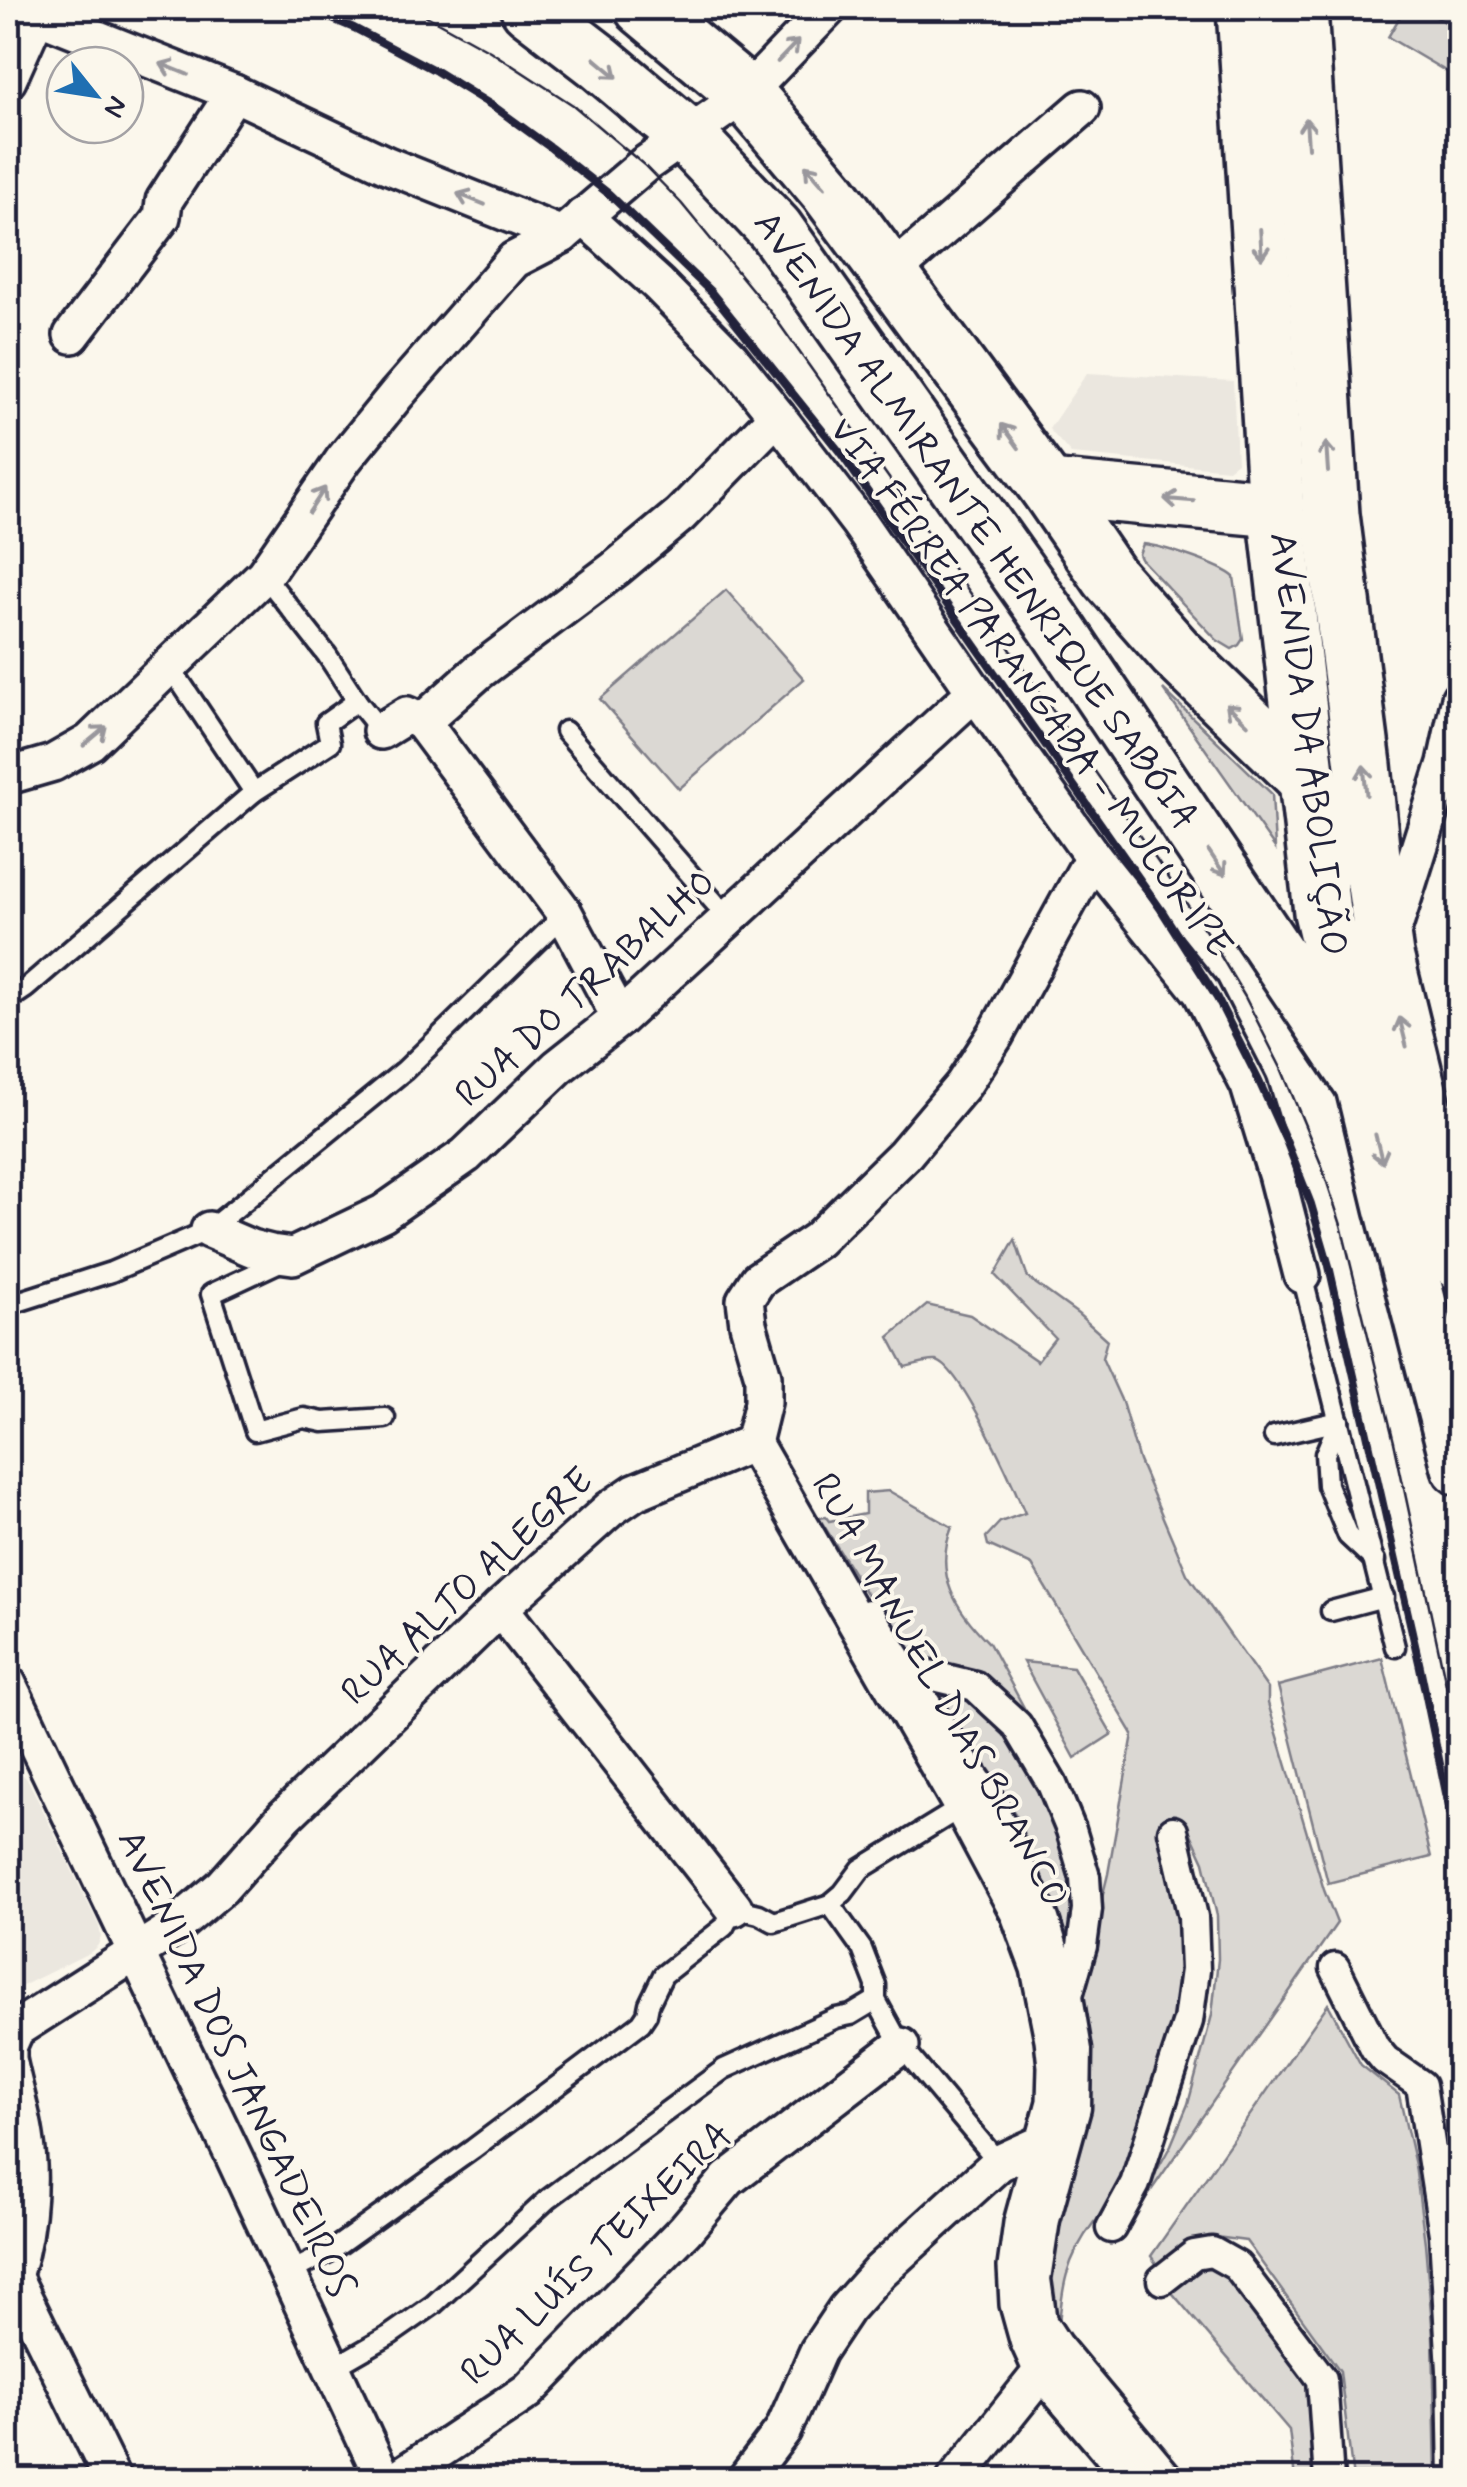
<svg xmlns="http://www.w3.org/2000/svg" width="1467" height="2487" viewBox="0 0 1467 2487" font-family="Mynerve,sans-serif">
	<rect width="100%" height="100%" fill="#fbf7ec"/>
	<filter id="ink" filterUnits="userSpaceOnUse"><feTurbulence type="fractalNoise" baseFrequency=".01" numOctaves="2"/><feDisplacementMap in="SourceGraphic" scale="20" xChannelSelector="R" yChannelSelector="G"/><feConvolveMatrix kernelMatrix="1 2 1 2 8 2 1 2 1" color-interpolation-filters="sRGB"/></filter>
	<g filter="url(#ink)">
		<g fill="#ebe7df">
			<path d="M1087,373L1233,381L1237,462L1228,469L1071,454L1049,429Z"/>
			<path d="M8,1770L21,1773L28,1780L99,1926L101,1937L98,1945L91,1952L8,1993Z"/>
		</g>
		<g fill="#dbd8d3" stroke="#7e7d87" stroke-width="2.5">
			<path d="M1405,8H1420L1459,30V79L1388,37Z"/>
			<path d="M1143,544C1162,546 1221,565 1234,577L1243,639L1239,645L1232,649L1217,640L1141,559L1139,554Z"/>
			<path d="M726,590L804,679L679,789L600,699Z"/>
			<path d="M1163,689L1272,794L1275,848Z"/>
			<path d="M1015,1240L1028,1278L1078,1314L1107,1340L1102,1358L1122,1402L1139,1461L1187,1574L1268,1689V1703L1324,1890L1337,1923L1125,2228L1171,2145L1188,2104L1212,2015L1218,1959L1217,1916L1204,1862L1186,1823L1160,1829L1179,1908L1182,1971L1174,2024L1128,2169L1101,2224L1094,2222C1065,2260 1062,2288 1058,2334L1047,2285L1079,1991L1108,1874L1133,1734L1032,1565L988,1545L986,1537L1000,1522L1025,1513C1014,1487 960,1364 936,1361C927,1360 914,1365 905,1367L889,1337L927,1305L970,1315L1037,1361L1055,1338L995,1275Z"/>
			<path d="M889,1491L952,1527C933,1575 956,1610 989,1643L1061,1776L1020,1716L907,1659L819,1518L826,1517L829,1521L865,1514V1493Z"/>
			<path d="M1382,1658L1431,1857L1328,1883L1278,1686Z"/>
			<path d="M1023,1662L1073,1667L1112,1734L1075,1758Z"/>
			<path d="M923,1681L971,1697L1011,1732L1042,1786L1079,1877L1068,1962L1028,1861V1844L1016,1815Z"/>
			<path d="M1328,2004L1361,2065L1399,2095L1415,2165L1425,2243L1433,2336L1436,2479H1353L1340,2371L1246,2241L1209,2236L1159,2268L1151,2256Z"/>
			<path d="M1196,2265H1211L1233,2279L1310,2382L1317,2479H1295L1289,2430L1169,2289Z"/>
		</g>
		<g fill="none" stroke-linecap="round" stroke-linejoin="round">
			<defs>
				<g id="service">
					<path d="M264,575L327,655L357,701L381,731"/>
					<path d="M169,665L254,792"/>
					<path d="M565,731L729,919"/>
					<path d="M8,1000L26,988L254,792L330,743L326,723L357,701"/>
					<path d="M284,1260L211,1294L255,1431L304,1418L323,1422L385,1418"/>
					<path d="M1302,1275L1395,1647"/>
					<path d="M8,1305L111,1272L209,1230L405,1070L564,915"/>
					<path d="M1339,1421L1325,1454L1327,1485L1348,1536L1375,1561"/>
					<path d="M1274,1436L1339,1421"/>
					<path d="M1331,1611L1384,1597"/>
					<path d="M830,1904L862,1949L876,1985V2000L901,2046L999,2163"/>
					<path d="M288,2273L329,2252L473,2149L641,2023L647,2014L649,2004L663,1975L724,1927L734,1908L759,1914L774,1922L830,1904L843,1893L861,1869L962,1807"/>
					<path d="M331,2369L390,2335L433,2305L548,2199L724,2069L836,2018L851,2015L876,2000"/>
				</g>
				<g id="pedestrian">
					<path d="M869,1614L952,1745L987,1795L1044,1919L1068,1996L1077,2050L1076,2108L1045,2220L1036,2279L1042,2322L1057,2345L1170,2480"/>
					<path d="M905,1669L975,1686L1017,1725L1052,1784L1071,1830L1085,1877L1087,1909L1082,1946L1068,1995"/>
					<path d="M1335,1968L1375,2048L1385,2060L1421,2085L1444,2234L1452,2370L1454,2480"/>
					<path d="M1111,2228L1135,2184L1188,2021L1195,1970L1193,1917L1173,1831"/>
					<path d="M1162,2280L1194,2255L1212,2252L1237,2266L1322,2379L1329,2480"/>
				</g>
				<g id="minor">
					<path d="M20,8L234,93L387,165L562,235"/>
					<path d="M8,80L38,13"/>
					<path d="M583,216L658,284L730,357L777,416L859,523L975,692L1093,857L1201,992L1249,1086L1276,1174L1302,1275"/>
					<path d="M890,274L1082,108"/>
					<path d="M72,335L162,217L164,201L234,93"/>
					<path d="M422,722L563,911L620,1018"/>
					<path d="M381,731L407,715L422,722L478,672L615,569L680,515L777,416"/>
					<path d="M8,776L53,763L90,742L264,575L344,459L397,394L514,260L562,235L644,165L746,94L829,8"/>
					<path d="M1390,940L1446,763L1460,698"/>
					<path d="M209,1230L251,1248L271,1253L293,1256L383,1213L466,1155L558,1067L620,1018L975,692"/>
					<path d="M753,1443L962,1807L1019,1914L1039,1968L1053,2039L1056,2066L1055,2102L1022,2223L1016,2267L1018,2304L1028,2340L1042,2371L1135,2480"/>
					<path d="M500,1608L734,1908"/>
					<path d="M8,1684L234,2157L384,2480"/>
					<path d="M13,2276L113,2480"/>
					<path d="M8,2290C26,2245 33,2184 25,2136C21,2110 13,2084 8,2059V2047L16,2029L171,1930L222,1887L285,1816L500,1608L610,1509L635,1492L753,1443L763,1402V1376L748,1324L745,1300L758,1280L817,1240L904,1155L963,1085L996,1034L1093,857"/>
					<path d="M395,2480L528,2391L685,2230L728,2179L901,2046"/>
					<path d="M745,2480L783,2430L818,2351L846,2309L880,2271L999,2163L1045,2142"/>
					<path d="M955,2480L1042,2371"/>
				</g>
				<g id="primary">
					<path d="M1245,8L1276,509L1322,912L1393,1207L1460,1467"/>
					<path d="M1299,8L1331,515L1363,765L1374,877L1385,955L1460,1262"/>
				</g>
				<g id="trunk">
					<path d="M529,8L598,61L686,135L775,229L1053,622L1364,1085"/>
					<path d="M643,8L746,94L828,191L1048,488L1109,577L1176,653L1308,781L1351,837L1374,877"/>
					<path d="M1048,488L1276,509"/>
				</g>
			</defs>
			<use href="#service" stroke="#22223b" stroke-width="25"/>
			<use href="#pedestrian" stroke="#22223b" stroke-width="35"/>
			<use href="#minor" stroke="#22223b" stroke-width="42"/>
			<use href="#primary" stroke="#22223b" stroke-width="62"/>
			<use href="#trunk" stroke="#22223b" stroke-width="62"/>
			<use href="#service" stroke="#fbf7ec" stroke-width="18"/>
			<use href="#pedestrian" stroke="#fbf7ec" stroke-width="28"/>
			<use href="#minor" stroke="#fbf7ec" stroke-width="35"/>
			<use href="#primary" stroke="#fbf7ec" stroke-width="55"/>
			<use href="#trunk" stroke="#fbf7ec" stroke-width="55"/>
			<path stroke="#22223b" stroke-width="2.5" d="M412,8L490,51L573,105L644,165L681,203L773,315L1008,646L1207,933L1245,997L1281,1068L1321,1164L1341,1225L1394,1442L1460,1750"/>
			<path stroke="#22223b" stroke-width="8" d="M306,8L354,28L436,71L496,108L551,148L609,194L711,292L839,451L1162,911L1217,998L1258,1079L1287,1143L1311,1204L1329,1266L1420,1667L1460,1861"/>
		</g>
		<defs><path id="oneway-shaft" d="M-6 0H5M1.5-3L5.5 0L1.5 3" fill="none" stroke-width="1.6" stroke-linecap="round" stroke-linejoin="round" transform="scale(2.5)"/></defs>
		<g stroke="#99979c">
			<use href="#oneway-shaft" transform="translate(788 51) rotate(-46)"/>
			<use href="#oneway-shaft" transform="translate(606 68) rotate(40)"/>
			<use href="#oneway-shaft" transform="translate(174 69) rotate(-158)"/>
			<use href="#oneway-shaft" transform="translate(1307 133) rotate(-94)"/>
			<use href="#oneway-shaft" transform="translate(815 176) rotate(-131)"/>
			<use href="#oneway-shaft" transform="translate(471 199) rotate(-158)"/>
			<use href="#oneway-shaft" transform="translate(1261 244) rotate(87)"/>
			<use href="#oneway-shaft" transform="translate(1010 436) rotate(-126)"/>
			<use href="#oneway-shaft" transform="translate(1327 457) rotate(-94)"/>
			<use href="#oneway-shaft" transform="translate(317 500) rotate(-57)"/>
			<use href="#oneway-shaft" transform="translate(1179 500) rotate(-175)"/>
			<use href="#oneway-shaft" transform="translate(1237 714) rotate(-136)"/>
			<use href="#oneway-shaft" transform="translate(95 736) rotate(-40)"/>
			<use href="#oneway-shaft" transform="translate(1365 780) rotate(-96)"/>
			<use href="#oneway-shaft" transform="translate(1217 863) rotate(56)"/>
			<use href="#oneway-shaft" transform="translate(1403 1032) rotate(-104)"/>
			<use href="#oneway-shaft" transform="translate(1379 1149) rotate(76)"/>
		</g>
	</g>
	<g text-anchor="middle" dominant-baseline="central" stroke-width="8" stroke-linejoin="round" paint-order="stroke">
		<g font-size="38" fill="#22223b" stroke="#fbf7ec">
			<text transform="translate(975 521) rotate(55)">AVENIDA ALMIRANTE HENRIQUE SABÓIA</text>
			<text transform="translate(1030 688) rotate(54)">VIA FÉRREA PARANGABA - MUCURIPE</text>
			<text transform="translate(1307 744) rotate(83)">AVENIDA DA ABOLIÇÃO</text>
			<text transform="translate(586 989) rotate(-42)">RUA DO TRABALHO</text>
			<text transform="translate(468 1587) rotate(-43)">RUA ALTO ALEGRE</text>
			<text transform="translate(939 1691) rotate(61)">RUA MANUEL DIAS BRANCO</text>
			<text transform="translate(235 2064) rotate(65)">AVENIDA DOS JANGADEIROS</text>
			<text transform="translate(597 2254) rotate(-44)">RUA LUÍS TEIXEIRA</text>
		</g>
	</g>
	<rect width="1467" height="2487" fill="none" stroke="#fbf7ec" stroke-width="40"/>
	<rect x="20" y="20" width="1427" height="2447" fill="none" stroke="#22223b" stroke-width="4" filter="url(#ink)"/>
	<g transform="translate(95 95) rotate(120)"><circle r="48" fill="#fbf7ec" stroke="#a4a2a5" stroke-width="2.5"/>
	<path d="M0-8L18 38L0 25L-18 38Z" fill="#1f6fb2"/>
	<text y="-15" font-size="28" font-weight="bold" text-anchor="middle" fill="#22223b">N</text>
	</g>
</svg>
